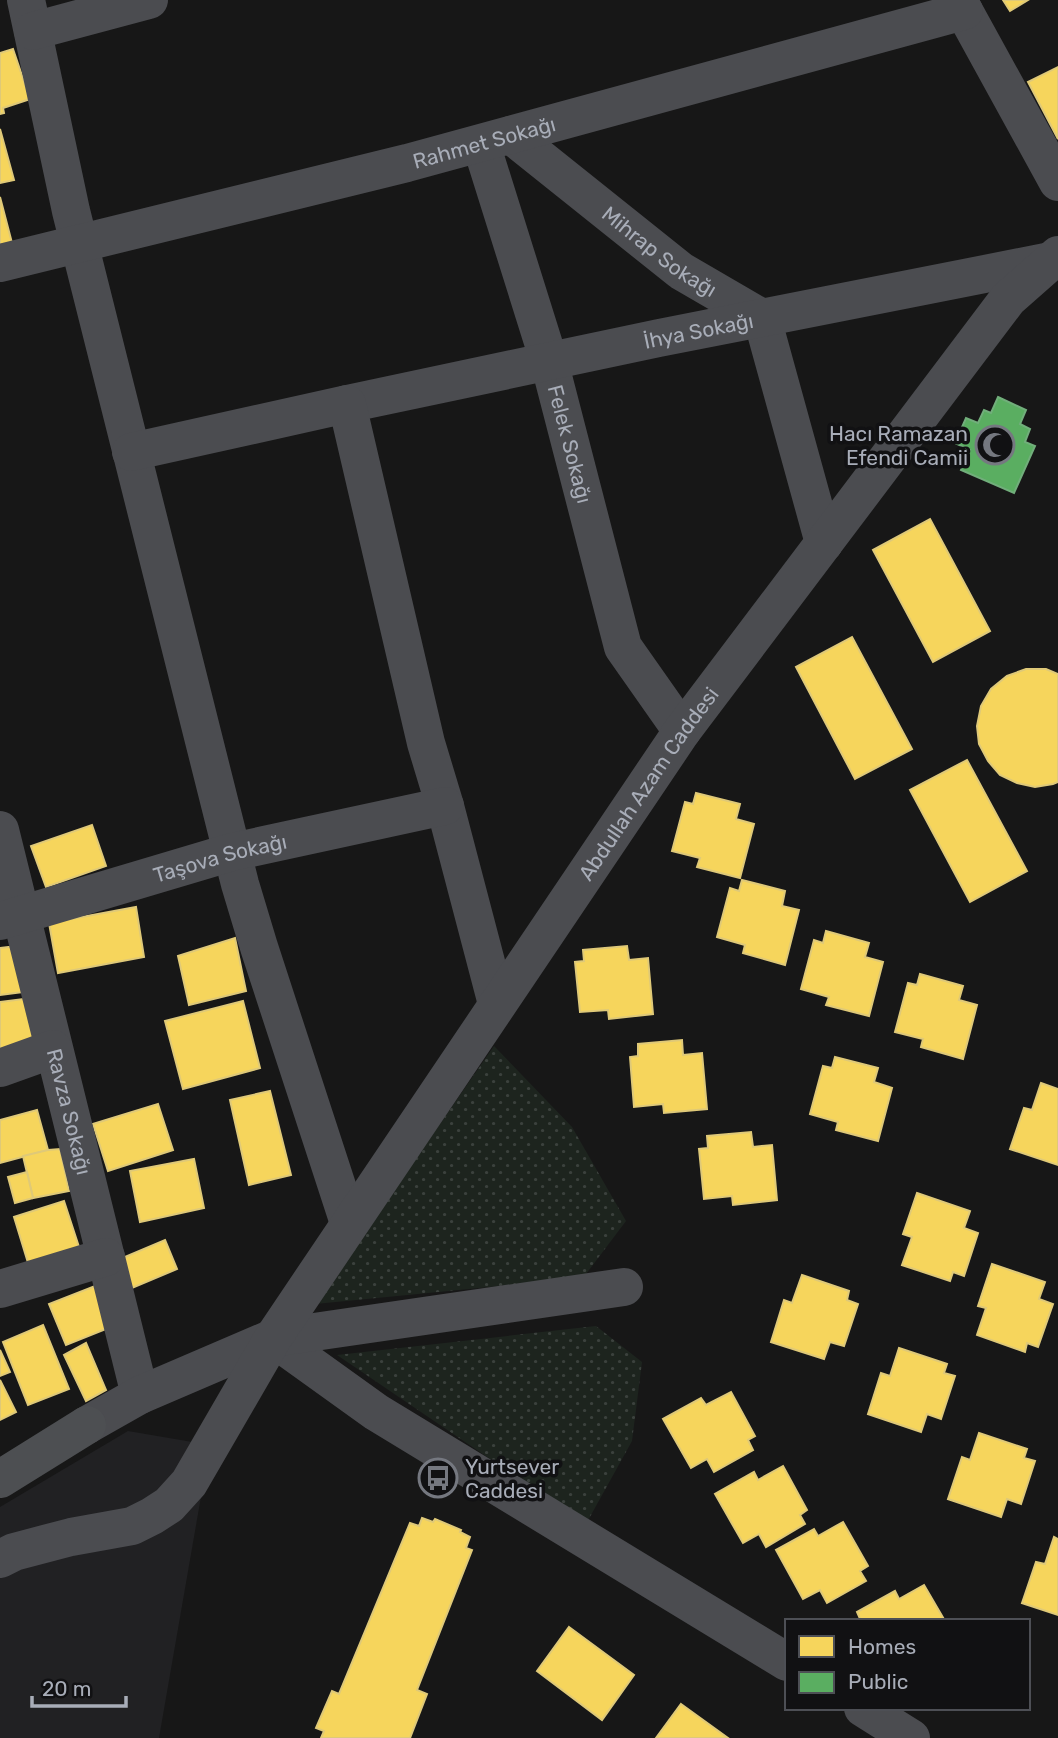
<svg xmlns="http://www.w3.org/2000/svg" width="1058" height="1738" viewBox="0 0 1058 1738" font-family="Rubik,sans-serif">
	<defs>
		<pattern id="park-dots" width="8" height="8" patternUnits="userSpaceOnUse" patternTransform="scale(1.75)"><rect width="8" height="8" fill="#1d241e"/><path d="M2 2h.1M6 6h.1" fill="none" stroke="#3b413d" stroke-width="1.8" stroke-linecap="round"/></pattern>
	</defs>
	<rect width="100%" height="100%" fill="#171717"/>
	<path fill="#212123" d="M128,1431L210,1445L159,1738H0V1507Z"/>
	<g fill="url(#park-dots)">
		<path d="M494,1046L572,1127L626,1221L583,1278L315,1304Z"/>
		<path d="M596,1326L642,1362L632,1441L586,1524L337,1355Z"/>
	</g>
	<g fill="#f6d55c" stroke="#dfc978" stroke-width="2">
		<path d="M1003,0H1028L1010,11Z"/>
		<path d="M13,49L30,99L3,108L4,113L0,114V53Z"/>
		<path d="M1058,67V139L1028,82Z"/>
		<path d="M0,129L14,180L0,183Z"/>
		<path d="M0,197L12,243L0,246Z"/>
		<path d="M930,519L990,631L933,662L873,550Z"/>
		<path d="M852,637L912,749L855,779L796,667Z"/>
		<path d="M1026,669H1046L1058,674V782L1053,784L1035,787L1017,783L1000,775L988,761L979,744L977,726L981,706L991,689L1007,676Z"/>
		<path d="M967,760L1027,871L970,902L910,790Z"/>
		<path d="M696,793L740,804L736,819L754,824L740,878L697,867L700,858L672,851L685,802L693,804Z"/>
		<path d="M92,825L106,866L46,887L31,846Z"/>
		<path d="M742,880L785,891L782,906L799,910L785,965L743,953L745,945L717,937L730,888L739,891Z"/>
		<path d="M136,907L144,957L58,973L49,923Z"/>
		<path d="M826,931L869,943L865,957L883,962L869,1016L826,1005L829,997L801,989L814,940L823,943Z"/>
		<path d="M235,938L246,991L189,1005L178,956Z"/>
		<path d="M16,946L24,992L0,995V948Z"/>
		<path d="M627,946L629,960L648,958L653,1014L609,1019L608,1010L580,1012L575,962L584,961L583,950Z"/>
		<path d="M920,974L963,986L959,1000L977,1005L963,1059L921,1047L923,1039L895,1032L908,983L917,985Z"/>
		<path d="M31,998L38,1045L0,1051V1002Z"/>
		<path d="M243,1001L260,1068L183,1089L165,1021Z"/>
		<path d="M682,1040L683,1055L702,1053L707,1109L664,1113L663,1104L634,1107L630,1057L638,1056V1044Z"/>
		<path d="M835,1057L878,1068L874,1082L892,1088L878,1141L836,1130L838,1122L810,1114L823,1066L832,1068Z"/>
		<path d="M1041,1083L1058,1089V1165L1010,1149L1024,1108L1032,1110Z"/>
		<path d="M270,1091L291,1175L249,1185L230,1100Z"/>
		<path d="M158,1104L173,1150L108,1171L93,1124Z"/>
		<path d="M37,1110L48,1150L0,1163V1120Z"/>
		<path d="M751,1132L753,1147L772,1145L777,1200L733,1205L732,1196L704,1199L699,1149L708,1148L707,1136Z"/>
		<path d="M60,1149L69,1191L33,1198L23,1156L48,1150Z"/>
		<path d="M194,1159L204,1208L140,1222L130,1171Z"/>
		<path d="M27,1172L33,1198L15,1203L8,1177Z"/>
		<path d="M917,1193L970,1211L964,1228L978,1233L964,1276L953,1272L950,1281L902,1265L912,1237L903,1234Z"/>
		<path d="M64,1201L80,1250L29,1266L14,1217Z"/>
		<path d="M165,1240L177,1269L132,1288L120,1259Z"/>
		<path d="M992,1264L1045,1282L1039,1299L1053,1304L1038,1347L1027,1343L1025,1352L977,1335L986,1308L978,1306Z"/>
		<path d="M802,1275L849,1291L847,1300L858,1304L844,1346L830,1342L824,1359L771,1342L784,1300L792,1303Z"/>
		<path d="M95,1286L111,1327L66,1345L49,1304Z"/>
		<path d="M43,1325L69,1389L28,1405L3,1342Z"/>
		<path d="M86,1343L106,1390L86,1401L64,1355Z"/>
		<path d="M899,1348L947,1364L944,1373L955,1376L941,1419L927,1414L921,1432L868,1414L881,1373L890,1376Z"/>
		<path d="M0,1350L10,1372L0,1376Z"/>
		<path d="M0,1380L16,1412L0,1420Z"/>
		<path d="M731,1392L755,1436L748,1440L753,1450L714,1472L707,1459L691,1468L663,1419L701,1398L706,1405Z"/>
		<path d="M979,1433L1027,1449L1024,1458L1035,1461L1021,1504L1007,1499L1001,1517L948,1499L962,1457L970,1460Z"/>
		<path d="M783,1466L807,1510L800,1515L805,1524L766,1547L759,1534L743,1543L715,1494L754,1472L758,1480Z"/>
		<path d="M422,1518L433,1522L435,1519L461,1530L460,1532L470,1537L466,1548L472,1550L417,1690L427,1694L410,1738H321L324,1731L316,1728L332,1691L339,1694L410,1523L419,1526Z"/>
		<path d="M843,1522L868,1566L860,1571L866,1581L827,1603L820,1590L803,1599L776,1550L814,1529L818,1536Z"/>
		<path d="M1054,1537L1058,1539V1615L1022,1603L1036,1562L1045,1564Z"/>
		<path d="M924,1585L945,1621H861L857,1612L895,1591L899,1599Z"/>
		<path d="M569,1627L634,1675L602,1720L537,1671Z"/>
		<path d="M681,1704L728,1738H656Z"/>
	</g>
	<path fill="#5aae61" stroke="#71ae7b" stroke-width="2" d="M998,397L1026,410L1020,424L1030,429L1025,442L1035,446L1014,493L961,470L970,450L955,443L966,418L978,423L984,410L991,413Z"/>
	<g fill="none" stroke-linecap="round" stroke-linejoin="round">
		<g stroke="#4b4c50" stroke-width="38">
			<path d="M26,0L71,211L240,884L259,947L349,1223"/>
			<path d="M958,0L1058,182"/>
			<path d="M33,31L149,0"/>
			<path id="s1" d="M511,135L681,271L762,318L824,543"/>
			<path id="s2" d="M481,144L549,361L623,647L682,731"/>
			<path id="s3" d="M0,263L407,163L964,11"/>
			<path id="s4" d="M347,404L659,338L1051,261"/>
			<path d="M131,452L347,404L426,743L445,806L497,1004"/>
			<path id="s5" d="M0,830L140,1395"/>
			<path id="s6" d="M0,921L232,852L445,806"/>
			<path d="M0,1068L53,1049"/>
			<path d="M0,1289L106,1257"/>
			<path d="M273,1338L376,1412L787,1662"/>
			<path d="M87,1425L140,1395L273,1338L624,1287"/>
			<path id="s7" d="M0,1559L14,1552L71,1537L132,1526L152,1516L169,1505L189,1483L273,1338L682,731L1008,299L1058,255"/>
			<path d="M863,1708L911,1738"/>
		</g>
		<path stroke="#4d4f52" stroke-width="38" d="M0,1479L87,1425"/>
	</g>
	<defs>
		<symbol id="mosque-ring" viewBox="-11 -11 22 22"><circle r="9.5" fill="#111113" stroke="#757880" stroke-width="1.5"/><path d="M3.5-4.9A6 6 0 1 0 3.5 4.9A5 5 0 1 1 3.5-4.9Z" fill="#757880"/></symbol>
		<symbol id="bus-ring" viewBox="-11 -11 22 22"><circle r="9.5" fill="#111113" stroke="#757880" stroke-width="1.5"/><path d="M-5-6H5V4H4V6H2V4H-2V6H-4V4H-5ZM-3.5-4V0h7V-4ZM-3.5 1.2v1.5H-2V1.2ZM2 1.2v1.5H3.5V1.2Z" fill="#757880"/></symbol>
	</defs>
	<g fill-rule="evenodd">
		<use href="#mosque-ring" x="973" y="423" width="44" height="44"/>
		<use href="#bus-ring" x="416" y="1456" width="44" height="44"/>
	</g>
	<g text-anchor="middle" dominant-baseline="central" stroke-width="7" stroke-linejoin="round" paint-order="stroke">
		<g font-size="21" fill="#a8adb8" stroke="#111113">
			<text stroke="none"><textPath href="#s3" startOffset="499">Rahmet Sokağı</textPath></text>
			<text stroke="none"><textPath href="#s1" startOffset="189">Mihrap Sokağı</textPath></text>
			<text stroke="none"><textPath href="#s4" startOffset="359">İhya Sokağı</textPath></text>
			<text stroke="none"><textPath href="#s2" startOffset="313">Felek Sokağı</textPath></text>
			<text stroke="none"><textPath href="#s7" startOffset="1046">Abdullah Azam Caddesi</textPath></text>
			<text stroke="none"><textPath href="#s6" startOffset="229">Taşova Sokağı</textPath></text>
			<text stroke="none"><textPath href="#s5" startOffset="290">Ravza Sokağı</textPath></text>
		</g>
		<g font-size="21" fill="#a8adb8" stroke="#111113" text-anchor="end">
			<text x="968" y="433">Hacı Ramazan<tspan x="968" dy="24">Efendi Camii</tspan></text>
			<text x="465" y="1466" text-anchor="start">Yurtsever<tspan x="465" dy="24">Caddesi</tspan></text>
		</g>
	</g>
	<rect x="785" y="1619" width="245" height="91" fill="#111113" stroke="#4d4f55" stroke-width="2"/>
	<rect x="799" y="1636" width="35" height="21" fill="#f6d55c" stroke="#4d4f55" stroke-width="2"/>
	<text x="848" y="1654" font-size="21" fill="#a8adb8">Homes</text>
	<rect x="799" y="1672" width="35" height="21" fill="#5aae61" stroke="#4d4f55" stroke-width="2"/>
	<text x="848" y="1689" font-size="21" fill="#a8adb8">Public</text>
	<path d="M32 1696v10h94v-10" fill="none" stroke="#a8adb8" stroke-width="3.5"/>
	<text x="42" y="1696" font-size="21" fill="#a8adb8" stroke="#111113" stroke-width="5" paint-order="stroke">20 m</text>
</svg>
